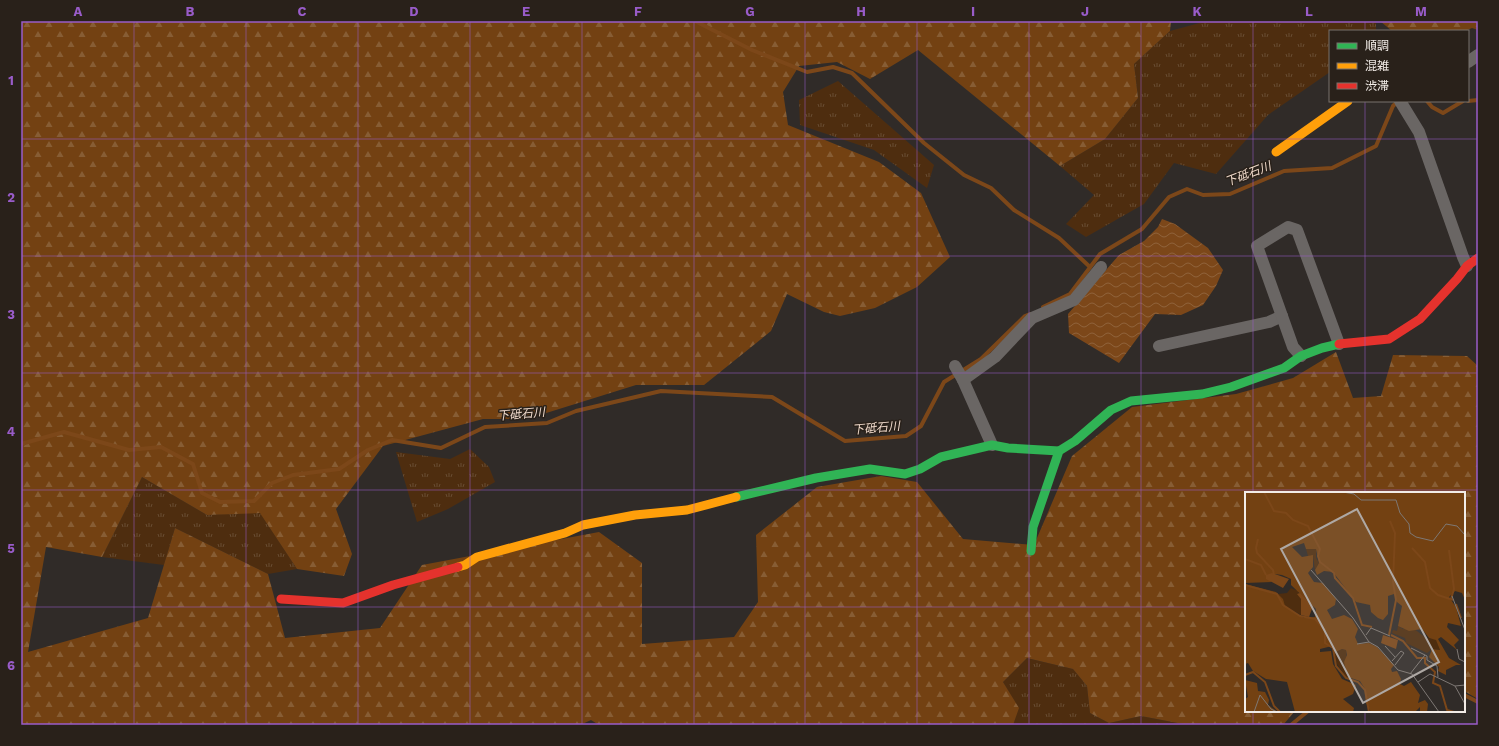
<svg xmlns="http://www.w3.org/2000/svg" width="1499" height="746" viewBox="0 0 1499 746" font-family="'Work Sans','Noto Sans JP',sans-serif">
	<defs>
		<pattern id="grass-tufts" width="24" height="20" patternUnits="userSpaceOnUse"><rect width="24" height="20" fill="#4e2d0f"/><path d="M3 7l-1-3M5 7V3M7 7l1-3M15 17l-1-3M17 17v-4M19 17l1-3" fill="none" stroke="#684c32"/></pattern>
		<pattern id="forest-firs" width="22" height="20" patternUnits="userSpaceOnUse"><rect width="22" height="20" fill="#734112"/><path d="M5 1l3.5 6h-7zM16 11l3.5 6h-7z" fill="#875d34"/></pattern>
		<pattern id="water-waves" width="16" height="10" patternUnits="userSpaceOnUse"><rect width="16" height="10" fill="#7c4719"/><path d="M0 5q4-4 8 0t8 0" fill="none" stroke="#8f623a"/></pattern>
	</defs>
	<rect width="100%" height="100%" fill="#302b28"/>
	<g fill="url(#grass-tufts)">
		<path d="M1207,21H1376V31H1330V72L1268,115L1216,174L1174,163L1144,204L1086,237L1066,224L1094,195L1060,166L1105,139L1138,98L1134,64L1170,31Z"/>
		<path d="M838,81L934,165L927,188L874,150L800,125L799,100Z"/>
		<path d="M470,449L489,467L495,482L448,509L417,522L396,452L450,459Z"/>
		<path d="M142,477L207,515L260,512L297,569L268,574L175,528L164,565L102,557Z"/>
		<path d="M1027,658L1073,669L1087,686L1090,713L1109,723L1141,716L1188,725H1013L1018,708L1003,682Z"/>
	</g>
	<g fill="url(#forest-firs)">
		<path d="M21,21H1171L1170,31L1134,64L1138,98L1105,139L1060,166L918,50L870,79L837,62L799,66L783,92L788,125L879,162L921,193L950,257L917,287L875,308L840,316L824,312L787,294L771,331L704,385H636L527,419H483L383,446L336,509L352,554L344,576L297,569L260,513L207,515L142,477L102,557L46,547L28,652L148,618L175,528L268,574L285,638L380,628L422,565L599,532L642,563V644L734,637L758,602L756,535L817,487L881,476L917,482L963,539L1034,545L1072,456L1132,407L1236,394L1293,378L1336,352L1353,398L1381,396L1393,355L1467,356L1478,366V699L1464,691V493H1246V711H1295L1283,725H1188L1141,716L1109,723L1090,713L1087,686L1073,669L1027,658L1003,682L1019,708L1013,725H599L591,720L580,725H21Z"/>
		<path d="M1380,21H1478V30L1472,28L1465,31H1392Z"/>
	</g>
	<path fill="url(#water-waves)" d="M1162,219L1175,224L1208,248L1223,270L1216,286L1203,305L1181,315L1155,314L1119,363L1069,333L1068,314L1119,255L1144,241L1158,227Z"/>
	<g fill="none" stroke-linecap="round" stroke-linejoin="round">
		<g stroke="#7c4719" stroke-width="4">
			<path d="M695,21L752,50L807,72L833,67L852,73L924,143L964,175L991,188L1014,210L1059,238L1090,267"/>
			<path d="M1427,101L1432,107L1443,113L1463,101"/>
			<path d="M1468,101L1478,100"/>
			<path d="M1043,307L1070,294L1100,254L1142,229L1169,197L1187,189L1203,195L1230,194L1284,171L1332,168L1376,146L1393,106L1398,101"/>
			<path d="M21,444L64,432L129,450L161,447L193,464L202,493L220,502L254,501L272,483L293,475L339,469L368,450L392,440L441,448L485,427L547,423L576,411L661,391L772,397L845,441L906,436L921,426L944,382L981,359L1025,316L1030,314"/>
			<path d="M1464,695L1478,702"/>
			<path d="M1291,725L1308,711"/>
		</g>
		<g stroke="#6a6664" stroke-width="12">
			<path d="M1468,62L1478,55"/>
			<path d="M1400,101L1419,132L1463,257L1467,266"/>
			<path d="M1159,346L1269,322L1282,316"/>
			<path d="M1301,356L1293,347L1257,246L1288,227L1297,230L1339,344"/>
			<path d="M955,366L963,380"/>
			<path d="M992,445L963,380L995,357L1032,318L1074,300L1101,267"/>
		</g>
		<g stroke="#30b455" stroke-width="9">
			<path d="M736,497L816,478L870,469L905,474L920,469L941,457L992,445L1008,448L1059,451"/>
			<path d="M1031,551L1033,527L1059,451L1075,441L1111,410L1131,401L1202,394L1231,387L1284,368L1301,356L1322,348L1339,344"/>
		</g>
		<g stroke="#ff9f0a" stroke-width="9">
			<path d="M1276,152L1348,101"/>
			<path d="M458,567L465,565L477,557L565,533L583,525L635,515L687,510L736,497"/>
		</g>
		<g stroke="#e5322d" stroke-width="9">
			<path d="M1339,344L1389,339L1420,319L1457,279L1467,266L1478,258"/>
			<path d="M281,599L343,603L393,585L458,567"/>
		</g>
	</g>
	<path fill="none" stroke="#995cc9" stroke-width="1" stroke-opacity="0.55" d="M134,21V725M246,21V725M358,21V725M470,21V725M582,21V725M694,21V725M805,21V725M917,21V725M1029,21V725M1141,21V725M1253,21V493M1365,21V31M1365,101V493M21,139H1478M21,256H1478M21,373H1478M21,490H1478M21,607H1246M1464,607H1478M1253,711V725M1365,711V725"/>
	<g text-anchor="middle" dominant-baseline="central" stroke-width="3" stroke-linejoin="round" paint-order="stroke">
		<g font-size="12" font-style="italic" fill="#f0dacb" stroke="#29211a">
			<text transform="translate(1248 174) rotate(-21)">下砥石川</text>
			<text transform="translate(521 414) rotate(-5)">下砥石川</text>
			<text transform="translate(876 428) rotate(-5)">下砥石川</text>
		</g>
	</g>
	<g transform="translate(1245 492)">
		<rect width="220" height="220" fill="#302b28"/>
		<path d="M61,57H71V66L74,71L70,78L68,64H63ZM46,96L53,99L56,107V123L40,114L33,102L42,101ZM153,134L158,137L168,136L181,146L191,147L195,158L187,157L182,161L161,151L160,146L147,141L148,138L152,139ZM97,157L101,158L103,185L106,187L101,185L92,172L89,161Z" fill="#4e2d0f"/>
		<path d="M0,0H220V108L217,101L210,99L204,105L211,115L216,134L203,131L202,135L214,148L209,153L212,158L196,145L193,147L204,166L216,173H211L201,178V183L193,179L194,175L184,165L187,157L195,158L191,148L184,146L177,137L164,139L153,134L157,114L152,110L149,102L143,104V122L138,128L133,126L126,120L125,113L111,110L88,80L79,79L72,83L70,78L74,71L71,57H61L59,51L47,55L57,65L68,63V75L63,81L69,90L78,91L91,107L90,113L82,118L87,127L99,123L107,127L113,137L110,145L113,152L124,151L132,155L149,173L146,177L147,180L152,179L156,187L155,192L159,194L166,190L168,193L175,203L173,211L180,208L183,212L182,220H175V215L170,220H126L121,211L120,197L115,189L103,185L99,170L102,163L101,158L97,157L89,161L87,154L75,157V160L86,159L88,172L97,187L111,193L108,202L98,207L109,216L108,220H50L42,190L21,187L8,179L3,171L0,172V92L31,100L38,107L40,114L59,126L70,125L71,117L46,93V87L37,83L30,82L25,89L28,90L0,91ZM0,188L12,191L13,199L20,200L24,208L23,213L33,220H0V207L3,205Z" fill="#734112"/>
		<path d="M27,81L44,87L38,96L21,87V83ZM55,101L68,114L64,125L56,123V107L52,102ZM138,143L153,148L151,157L136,151Z" fill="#7c4719"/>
		<path fill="none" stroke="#7c4719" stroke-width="2" d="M19,0L29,19L41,21L48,28L63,34L75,57L73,64L75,70L89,81L90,86L108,106L117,133L127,135M13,47L11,56L12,61L28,78L29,83M167,56L180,70L185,96L193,103L205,107M204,58L209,97L206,107L208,108M0,67L16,73L21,83M0,93L32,102L38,113L55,124L70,127L80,138V151L88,156L91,174L101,186L113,190L120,198L124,220M211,112L216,126M144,143L151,108L148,90L150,41L145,29M146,143L158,149L172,166H180V171L190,180L188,191L195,194L202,218L209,220M0,183L8,180L20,190L29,214L35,220"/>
		<path fill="none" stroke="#7e7874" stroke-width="1" d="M98,0L109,2L116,8H151L155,21L164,32L165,41L171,45L188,49L201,32L212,34L220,43M66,78L108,126L124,150M207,104L220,138M121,143L126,136L145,144M112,152L124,150L133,155L153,178L167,182L194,220M140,154L150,165M166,156L182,164V168L192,174L193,185M212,157L214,167L220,170M147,169L156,159L159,161L150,173M165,182L180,163M173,190L185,182L210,194L220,193M210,194L220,212M9,220L15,203L26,217L32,220"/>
		<path fill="#aea8a4" fill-opacity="0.15" stroke="#aea8a4" stroke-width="2" d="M112,17L194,170L118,211L36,57Z"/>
		<rect width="220" height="220" fill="none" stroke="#f2ece7" stroke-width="2"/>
	</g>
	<rect width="1499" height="746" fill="none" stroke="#29211a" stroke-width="44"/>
	<rect x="1329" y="30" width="140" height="72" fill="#29211a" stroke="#79726c"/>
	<rect x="1337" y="43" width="20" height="6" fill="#30b455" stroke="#79726c"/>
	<text x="1365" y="50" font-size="12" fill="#f2ece7">順調</text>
	<rect x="1337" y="63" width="20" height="6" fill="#ff9f0a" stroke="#79726c"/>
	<text x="1365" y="70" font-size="12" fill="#f2ece7">混雑</text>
	<rect x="1337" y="83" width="20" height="6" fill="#e5322d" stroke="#79726c"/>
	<text x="1365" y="90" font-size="12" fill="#f2ece7">渋滞</text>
	<rect x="22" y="22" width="1455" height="702" fill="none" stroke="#995cc9" stroke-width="1.5"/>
	<g font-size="13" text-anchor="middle" font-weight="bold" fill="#995cc9">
		<text x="78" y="16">A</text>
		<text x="190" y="16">B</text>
		<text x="302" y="16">C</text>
		<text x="414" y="16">D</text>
		<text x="526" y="16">E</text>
		<text x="638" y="16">F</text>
		<text x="750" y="16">G</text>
		<text x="861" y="16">H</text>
		<text x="973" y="16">I</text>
		<text x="1085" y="16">J</text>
		<text x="1197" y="16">K</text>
		<text x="1309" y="16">L</text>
		<text x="1421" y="16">M</text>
		<text x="11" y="85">1</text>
		<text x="11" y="202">2</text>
		<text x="11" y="319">3</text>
		<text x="11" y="436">4</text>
		<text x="11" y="553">5</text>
		<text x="11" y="670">6</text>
	</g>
</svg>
